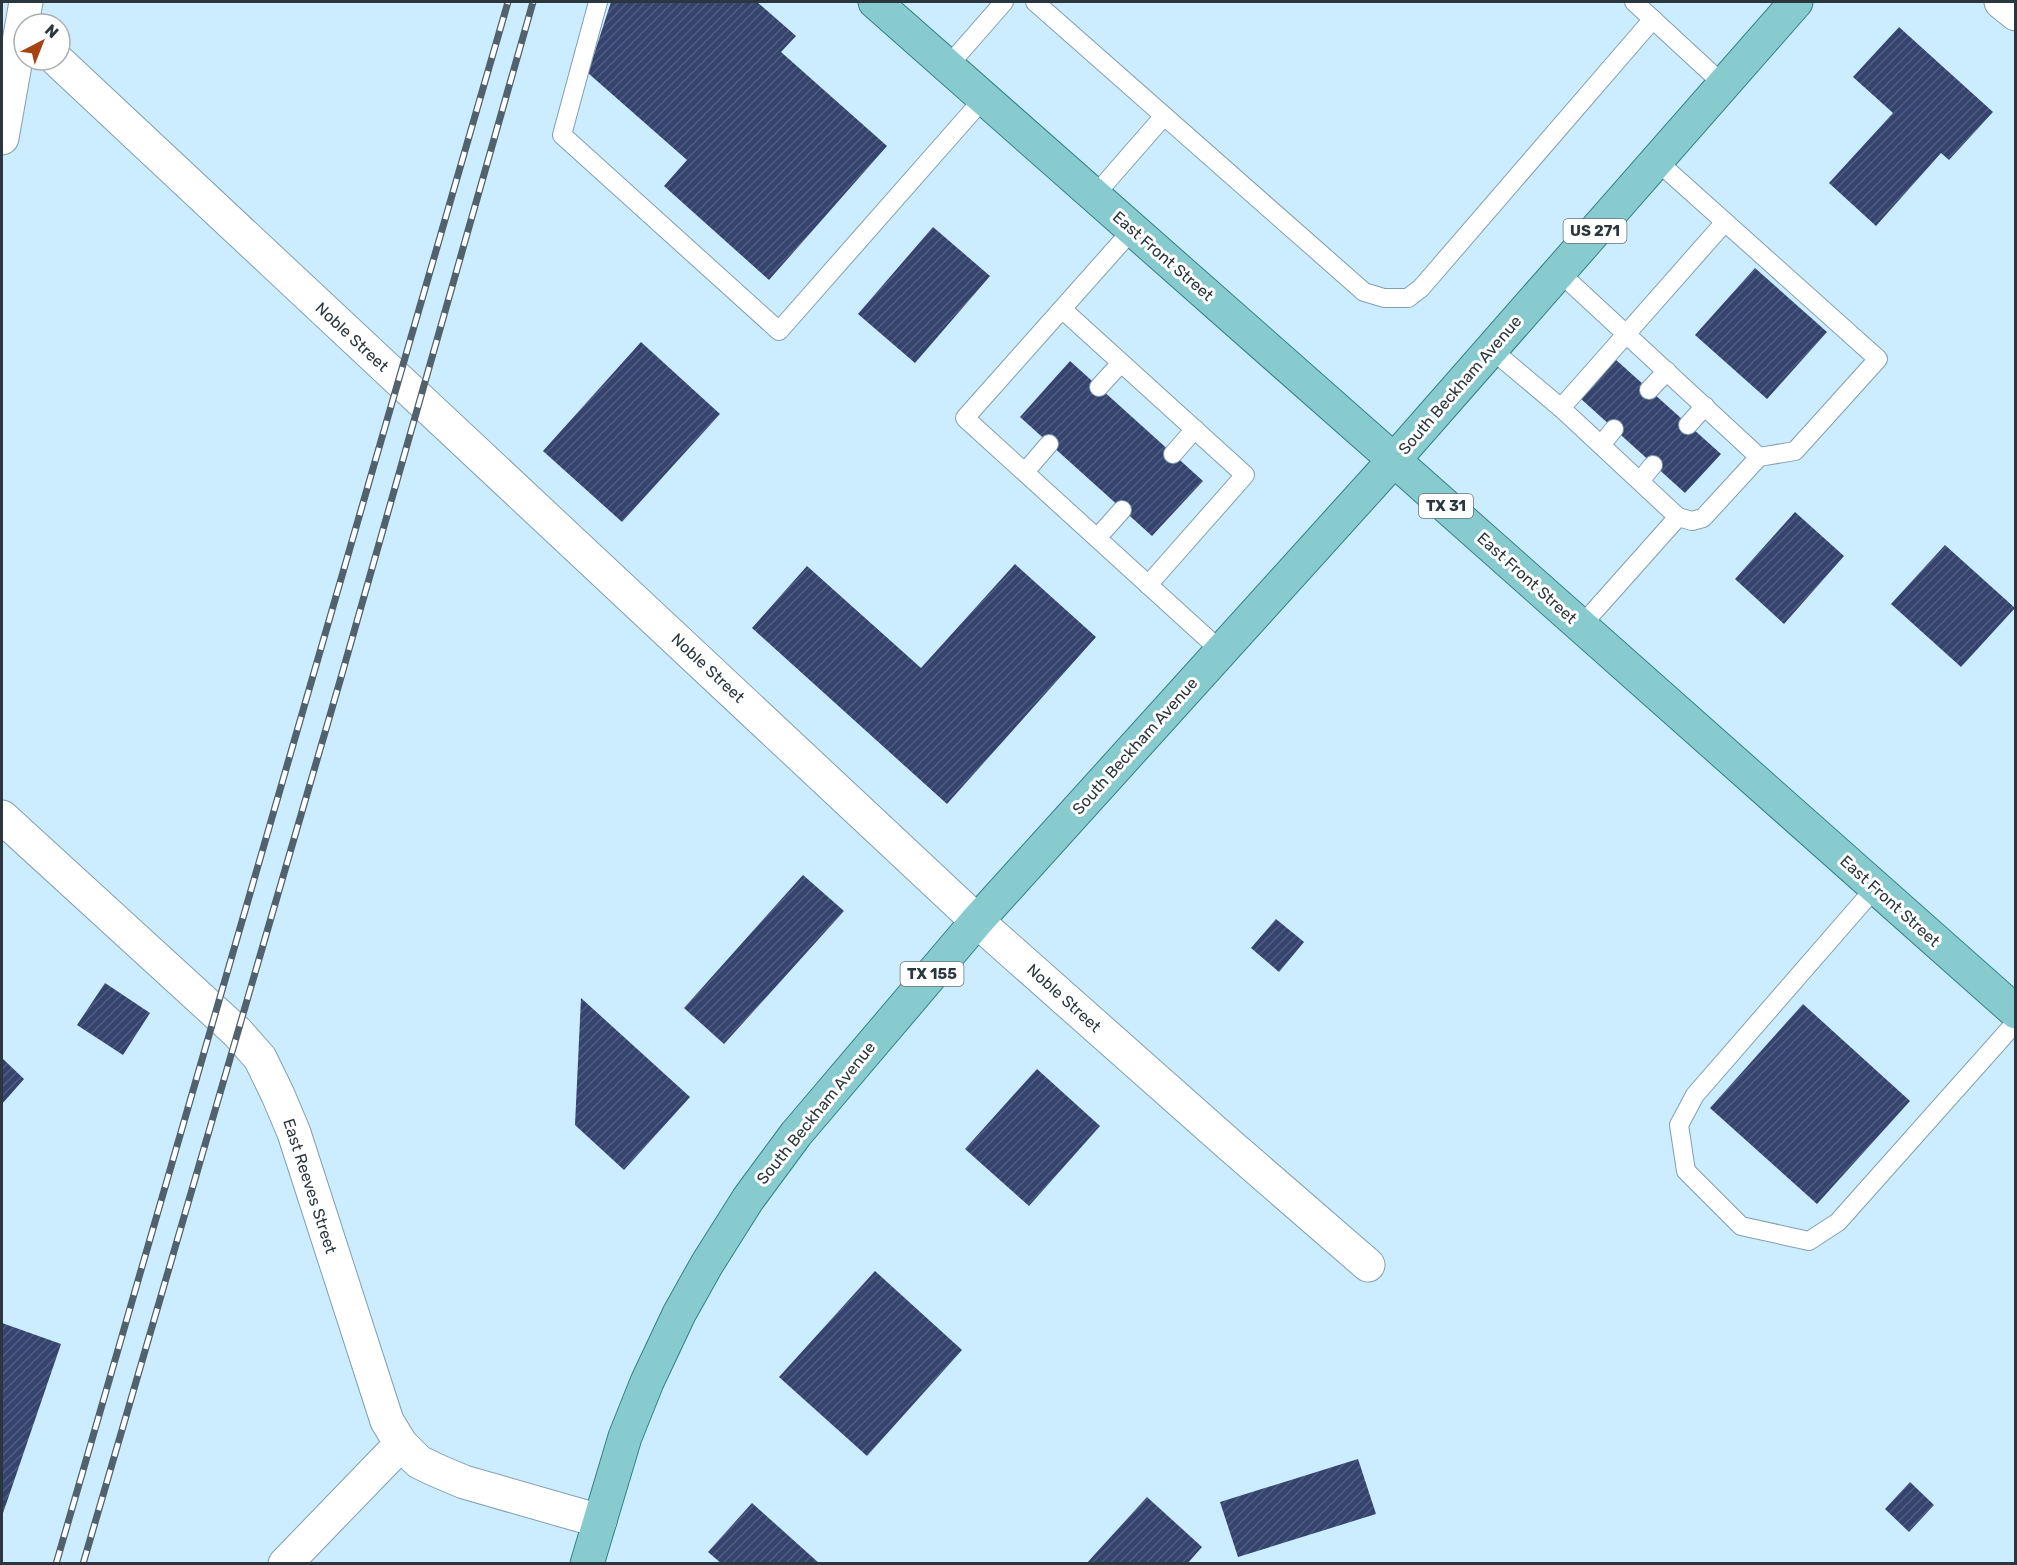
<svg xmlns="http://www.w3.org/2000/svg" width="2017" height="1565" viewBox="0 0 2017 1565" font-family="Rubik,sans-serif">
	<defs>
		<pattern id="building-hatch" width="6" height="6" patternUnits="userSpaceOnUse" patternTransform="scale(1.5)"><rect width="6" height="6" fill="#34446e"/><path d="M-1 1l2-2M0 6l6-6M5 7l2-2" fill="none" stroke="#505d7f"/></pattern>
	</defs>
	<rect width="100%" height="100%" fill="#ccecff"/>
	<g fill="url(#building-hatch)">
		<path d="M611,2H757L796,36L781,52L887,146L769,280L664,186L687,160L588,73Z"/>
		<path d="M1899,27L1993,112L1949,160L1941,153L1876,226L1829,183L1893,113L1853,77Z"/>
		<path d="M933,227L990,276L915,363L858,314Z"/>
		<path d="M1755,268L1827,332L1767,399L1695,335Z"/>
		<path d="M641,342L720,414L622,522L543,451Z"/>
		<path d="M1615,359L1721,454L1685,493L1580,398Z"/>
		<path d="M1070,361L1203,481L1152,536L1020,417Z"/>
		<path d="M1795,512L1844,556L1784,624L1735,579Z"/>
		<path d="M1945,545L2015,608L1961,667L1891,604Z"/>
		<path d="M1015,564L1096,637L947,804L752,628L807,566L921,668Z"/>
		<path d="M803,875L844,911L724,1044L684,1008Z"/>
		<path d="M1276,919L1304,942L1279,972L1251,948Z"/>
		<path d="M105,983L150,1013L123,1055L77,1025Z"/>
		<path d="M581,998L690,1097L624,1170L575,1125Z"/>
		<path d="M1803,1004L1910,1101L1817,1204L1710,1108Z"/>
		<path d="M2,1058L24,1079L2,1104Z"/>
		<path d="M1037,1069L1100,1126L1029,1206L965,1149Z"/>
		<path d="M875,1271L962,1350L867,1456L779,1377Z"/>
		<path d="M2,1323L61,1344L2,1516Z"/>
		<path d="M1358,1459L1376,1514L1238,1557L1220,1502Z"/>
		<path d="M1910,1482L1934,1505L1909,1532L1885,1509Z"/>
		<path d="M1147,1497L1202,1547L1187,1564H1086Z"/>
		<path d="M752,1503L820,1564H722L708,1552Z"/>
	</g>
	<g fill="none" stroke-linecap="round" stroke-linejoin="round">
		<defs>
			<g id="lane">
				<path d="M598,2L562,135L779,331L984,98"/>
				<path d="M1035,2L1364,292L1384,298H1408L1421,288L1653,19"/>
				<path d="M1634,2L1724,85"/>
				<path d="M948,66L1004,2"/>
				<path d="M1095,195L1164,116"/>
				<path d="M1133,229L965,418L1221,651"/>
				<path d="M1559,272L1759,457L1795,451L1878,359L1657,161"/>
				<path d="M1062,309L1245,475L1148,585"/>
				<path d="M1491,349L1561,408L1725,222"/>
				<path d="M1099,387L1121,363"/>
				<path d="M1649,390L1667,371"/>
				<path d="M1561,408L1678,517L1581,626"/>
				<path d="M1688,425L1705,406"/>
				<path d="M1601,445L1614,429"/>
				<path d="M1173,454L1195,429"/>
				<path d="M1025,472L1049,444"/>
				<path d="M1640,481L1653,465"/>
				<path d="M1678,517L1692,521L1703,518L1759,457"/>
				<path d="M1097,538L1122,510"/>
				<path d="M1875,888L1695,1095L1679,1125L1686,1171L1741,1226L1809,1241L1838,1222L2016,1022"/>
			</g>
			<g id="street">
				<path d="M2001,2L2016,14"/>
				<path d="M57,60L977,921L1232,1147L1368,1265"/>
				<path d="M2,138L26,2"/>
				<path d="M2,817L237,1032L260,1058L278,1095L294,1133L387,1421L401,1444L419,1462L438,1471L464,1482L600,1521"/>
				<path d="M285,1564L401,1444"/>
			</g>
			<g id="primary">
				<path d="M875,2L1394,460L2016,1012"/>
				<path d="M587,1564L625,1437L647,1382L679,1314L707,1264L748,1199L796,1134L977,921L1394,460L1796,2"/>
			</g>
		</defs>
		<use href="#lane" stroke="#819fb0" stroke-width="20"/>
		<use href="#street" stroke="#819fb0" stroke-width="35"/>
		<use href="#primary" stroke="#338187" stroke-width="35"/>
		<use href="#lane" stroke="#fff" stroke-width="18"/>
		<use href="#street" stroke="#fff" stroke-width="33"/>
		<use href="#primary" stroke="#87cbcf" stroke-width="33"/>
		<defs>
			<g id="rail">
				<path d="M56,1564L508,2"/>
				<path d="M83,1564L342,674L533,2"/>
			</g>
		</defs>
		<use href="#rail" stroke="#51626c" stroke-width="7"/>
		<use href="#rail" stroke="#fff" stroke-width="4.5" stroke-dasharray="14" stroke-linecap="butt"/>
	</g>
	<g text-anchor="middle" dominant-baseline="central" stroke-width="6" stroke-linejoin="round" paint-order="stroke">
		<g fill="#fff" stroke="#6b7378" stroke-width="1.5">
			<rect x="1563.5" y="219" width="63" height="24" rx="4.5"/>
			<rect x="1419" y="494" width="54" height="24" rx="4.5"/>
			<rect x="900.5" y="962" width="63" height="24" rx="4.5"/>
		</g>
		<g font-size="15" font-weight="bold" fill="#2b373e">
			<text x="1595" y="231">US 271</text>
			<text x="1446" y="506">TX 31</text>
			<text x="932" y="974">TX 155</text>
		</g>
		<g font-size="16" fill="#2b373e" stroke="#fff">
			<text transform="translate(1163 256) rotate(41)">East Front Street</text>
			<text transform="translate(352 337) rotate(43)">Noble Street</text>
			<text transform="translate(1460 385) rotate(-49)">South Beckham Avenue</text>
			<text transform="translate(1527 578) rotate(42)">East Front Street</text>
			<text transform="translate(708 668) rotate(43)">Noble Street</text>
			<text transform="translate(1135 746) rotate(-48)">South Beckham Avenue</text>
			<text transform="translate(1890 901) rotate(42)">East Front Street</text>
			<text transform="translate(1064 998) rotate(42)">Noble Street</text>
			<text transform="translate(816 1113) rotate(-51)">South Beckham Avenue</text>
			<text transform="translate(310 1186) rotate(72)">East Reeves Street</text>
		</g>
	</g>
	<rect width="2017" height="1565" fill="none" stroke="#2b373e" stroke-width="6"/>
	<g transform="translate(42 42) rotate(42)"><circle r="28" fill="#ffffff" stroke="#aaafb2" stroke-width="1.5"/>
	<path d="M0-4.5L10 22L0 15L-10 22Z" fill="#a74213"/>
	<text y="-9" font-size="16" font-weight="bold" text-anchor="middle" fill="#2b373e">N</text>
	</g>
</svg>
